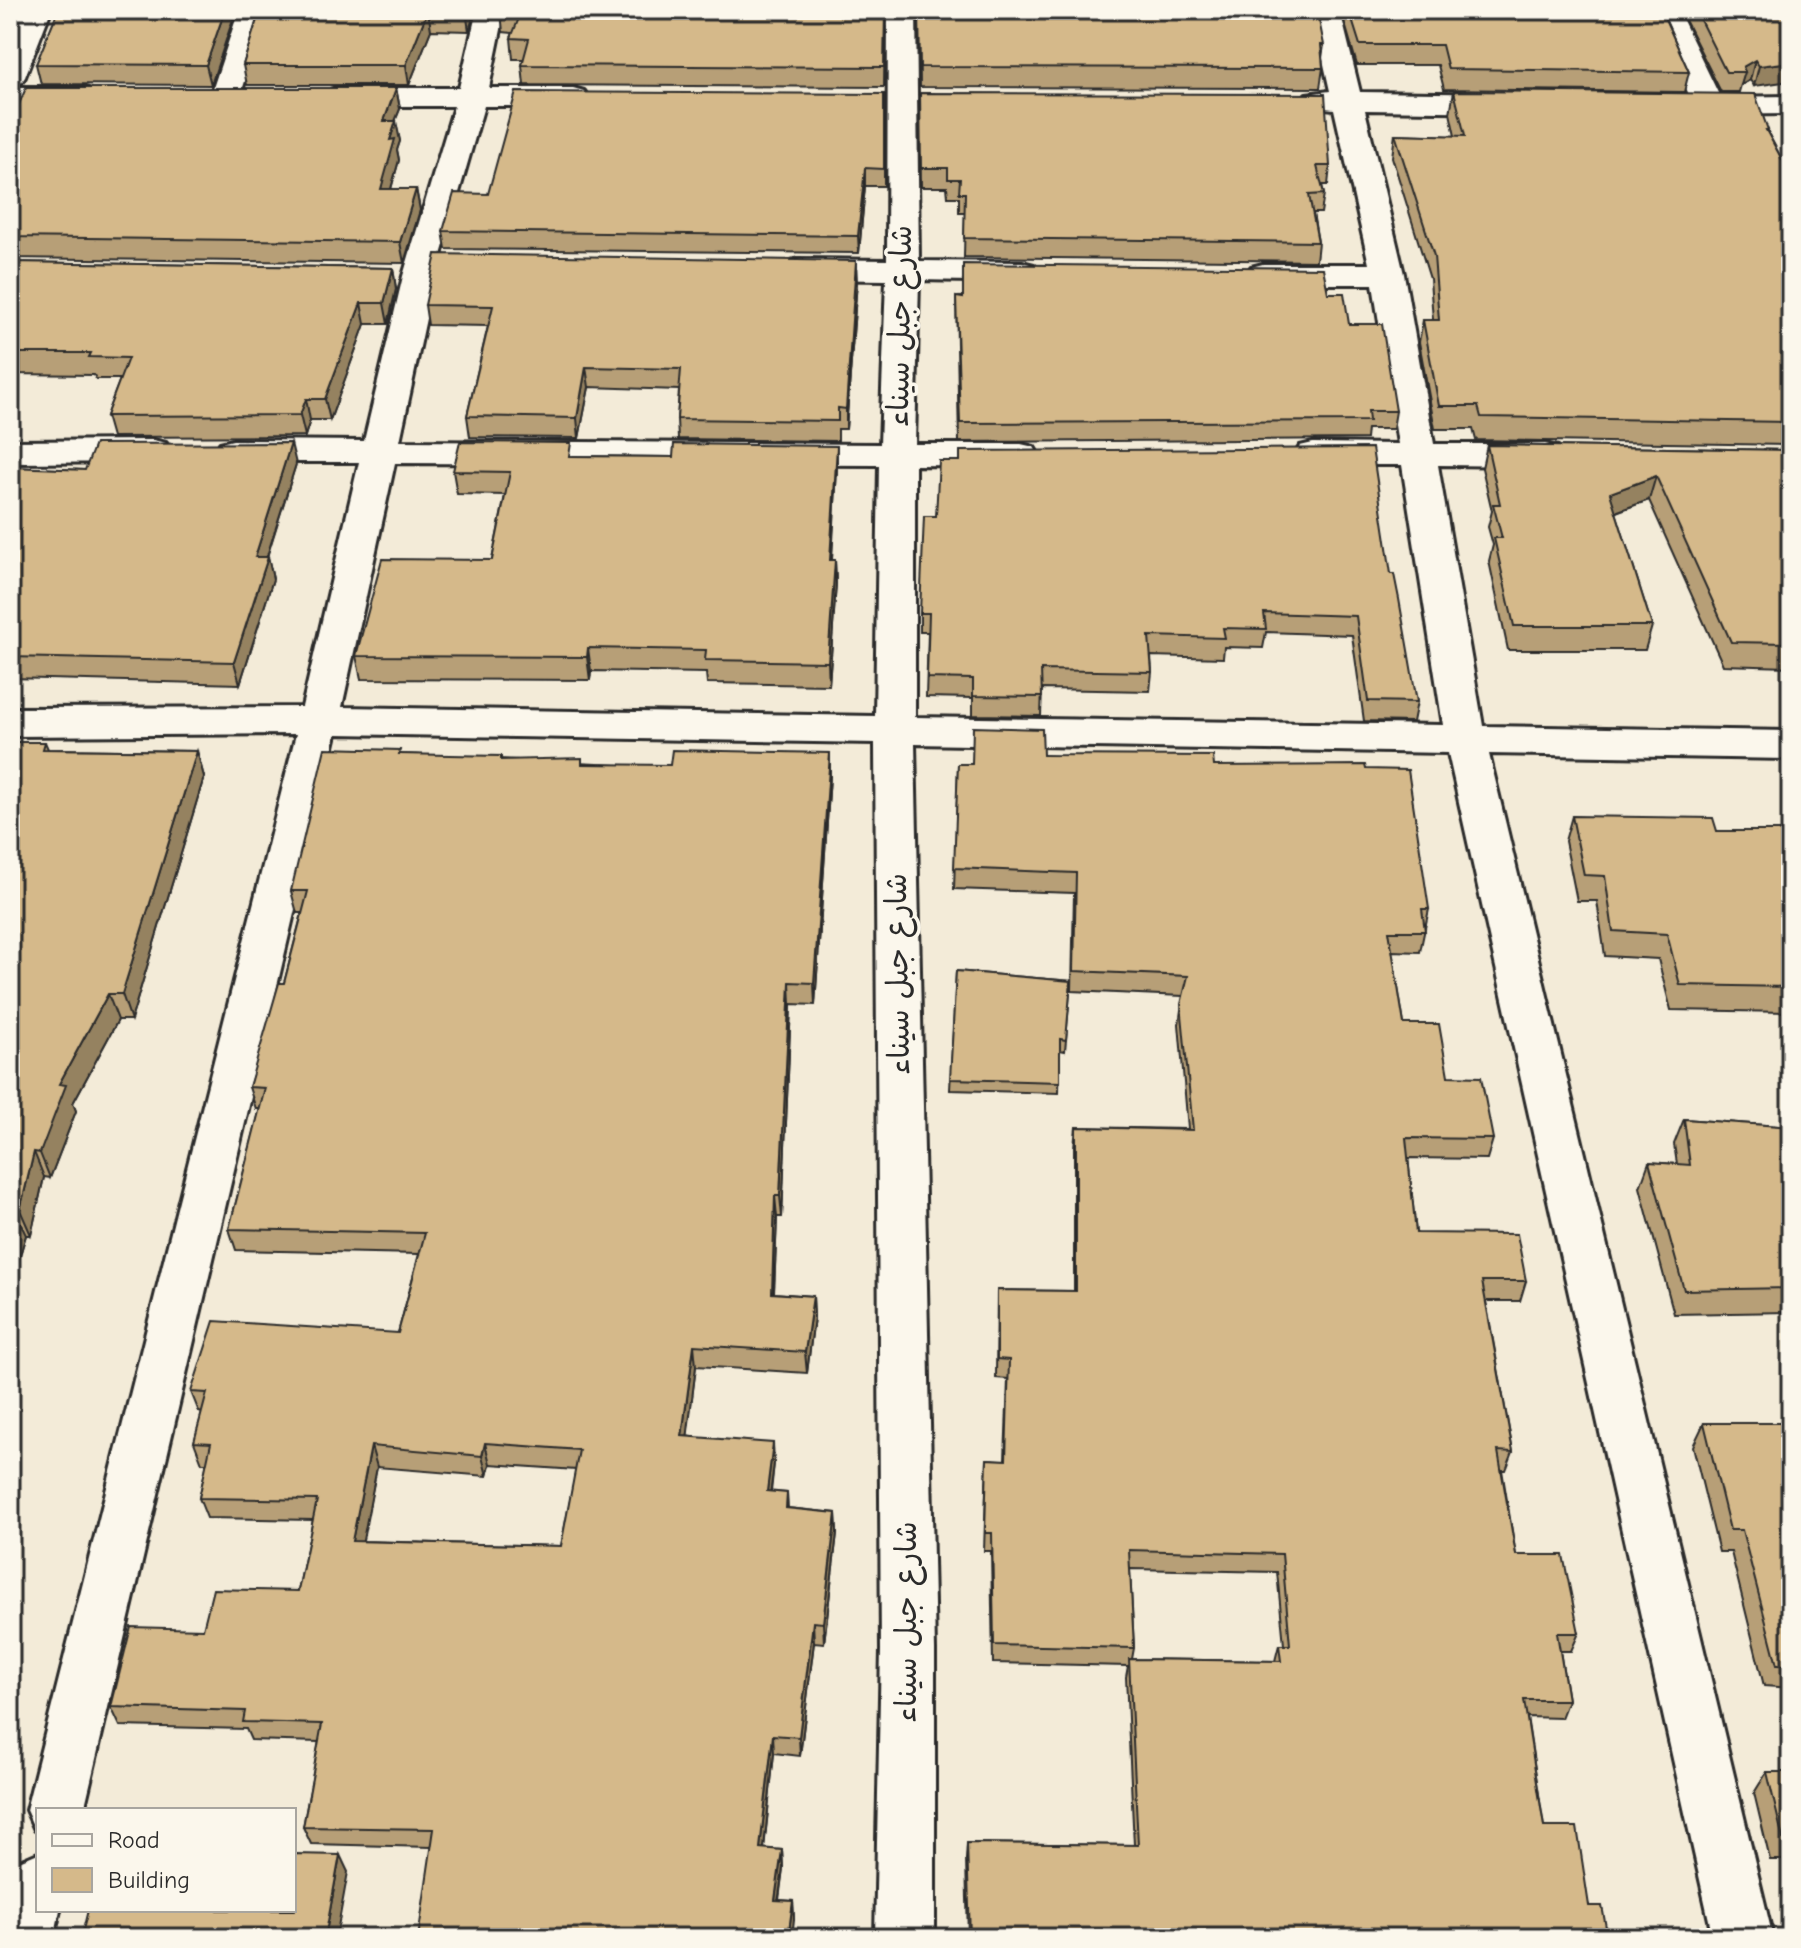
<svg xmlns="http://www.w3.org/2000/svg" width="1801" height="1948" viewBox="0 0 1801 1948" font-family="'Comic Neue','Playpen Sans Arabic',sans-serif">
	<rect width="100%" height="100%" fill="#f3ebd8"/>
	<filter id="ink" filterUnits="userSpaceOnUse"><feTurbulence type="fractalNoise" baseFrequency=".0125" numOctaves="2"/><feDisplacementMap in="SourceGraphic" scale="16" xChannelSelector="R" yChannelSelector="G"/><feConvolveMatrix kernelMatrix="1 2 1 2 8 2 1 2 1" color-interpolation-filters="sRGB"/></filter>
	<g filter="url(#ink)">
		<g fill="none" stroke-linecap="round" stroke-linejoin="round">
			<defs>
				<g id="minor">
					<path d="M23,10H51L25,77L21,83L10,86V41Z"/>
					<path d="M239,10H267L240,97L236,103L225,106L214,103L210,97Z"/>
					<path d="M477,10H505L489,88H573L584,91L588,97L584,103L573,106H484L435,276L400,441L880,444L886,280L799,279L787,276L783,269L787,262L799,259L887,260L888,10H916L919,261L1022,262L1034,265L1038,272L1034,279L1022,282L919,280L915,444H1021L1034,447L1039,455L1034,463L1021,466L915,465V717L1443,725L1402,465H1313L1300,462L1295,454L1300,446L1313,443L1398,444L1373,284H1263L1251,281L1247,274L1251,267L1263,264H1369L1334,109L1306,106L1302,100L1306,94L1330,91L1312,10H1340L1360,92L1513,94L1524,97L1528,103L1524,109L1513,112L1365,110L1404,274L1434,444H1545L1558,447L1563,455L1558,463L1545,466L1438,465L1483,726L1791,731V759L1489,754L1773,1938H1713L1448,753L915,744L935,1650V1938H875L881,1650L875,743L336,734L84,1810H38V1831L35,1830L26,1810L296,734L10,736V708L302,707L359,462H233L220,459L215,451L220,443L233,440L364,441L403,276L454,106H337L326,103L322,97L326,91L337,88H459ZM395,463L879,465L875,716L342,707Z"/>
					<path d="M1650,10H1678L1720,97L1791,96V114L1697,115L1686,112L1682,106L1690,99Z"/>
					<path d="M10,87H81L92,90L96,96L92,102L81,105H10Z"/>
					<path d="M153,440L166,443L171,451L166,459L153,462L10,463V441Z"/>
					<path d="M38,1853V1910H60L54,1938H10V1879L17,1862Z"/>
				</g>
			</defs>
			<use href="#minor" stroke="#2b2b2b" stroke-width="6"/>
			<use href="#minor" fill="#fbf7ec" fill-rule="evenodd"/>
		</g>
		<g fill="#b79f77" stroke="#2b2b2b" stroke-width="2" fill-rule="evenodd">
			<path d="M236,10L211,85L41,84L36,64Z"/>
			<path d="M260,10H475L469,31L431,30L409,85H247L243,65Z"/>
			<path d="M885,10L884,87L524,85L522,65L524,59H513L511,38L513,33L503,32L501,12Z"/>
			<path d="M919,10L1324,45L1322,58L1323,68L1320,88L920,87Z"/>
			<path d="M1341,10H1661L1689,72L1684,92L1444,89L1438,65H1357Z"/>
			<path d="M1680,10H1791L1754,86L1750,80L1741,85L1739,92H1721Z"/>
			<path d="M396,88L400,109L395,121L400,141L397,150L399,160L391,189H416L420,210L404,263L10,258V104Z"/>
			<path d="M1454,91L1768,130V133L1791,176L1789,182L1791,186V445L1476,440L1473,429H1435L1419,342L1423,320H1433L1430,279L1392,157L1395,134L1455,136L1450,113Z"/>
			<path d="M920,93L1330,166L1328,185H1322L1324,194L1321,213H1313L1318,242L1316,261L964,257L965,212H959V197H948L947,187H921Z"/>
			<path d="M884,94V186H865L859,253L446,249L443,231L488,194Z"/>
			<path d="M10,262L393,268L396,289L388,324H365L330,420H310L305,436L112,437L106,416L120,379H96L94,375L10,374Z"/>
			<path d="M857,281L846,429H838V441L678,439L677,419L679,390L589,387L579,438L470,437L467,416L488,326L428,325L425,305Z"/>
			<path d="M1328,293L1349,324L1396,411L1393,429H1367L1366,439L959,442L956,297Z"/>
			<path d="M1487,445L1791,450V667L1723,665L1649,500L1616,512L1652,626L1645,650H1508L1489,561L1493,545L1488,527L1492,511L1482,468Z"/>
			<path d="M837,446V469L832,560H835L836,583L829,685L707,683L706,673L591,671L590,680L361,679L356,656L492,560L505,495L457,494L453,471L573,456L673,457Z"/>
			<path d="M296,464L267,557H268L273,579L240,684L10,678V467L85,470Z"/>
			<path d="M1391,574L1417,702L1413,722L1364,721L1352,635L1266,632L1263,648L1224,647L1223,658L1151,656L1152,672L1150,691L1042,689L1041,716L973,715V698L926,697L928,632H920V613Z"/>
			<path d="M10,742H45L48,749L197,751L204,777L131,1020H118L73,1103L76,1111L50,1178L44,1177L31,1235H26L10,1288Z"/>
			<path d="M401,754L830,776L815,1005L791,1004L782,1217H777L774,1293L813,1296L814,1317L807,1373L696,1366L687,1436L774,1463L771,1492L787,1493L788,1508L836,1513L837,1533L824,1643L814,1642L800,1756L774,1753L764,1849L782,1850L783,1868L779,1900L793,1901L794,1919L431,1847L311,1844L303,1827L319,1742L251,1740L246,1729L120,1726L111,1707L203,1629L298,1591L313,1520L207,1518L199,1498L207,1463H202L194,1442L202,1413L199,1412L191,1392L398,1333L419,1254L236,1250L229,1229L260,1109H256L249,1087L284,983L302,913H297L291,891ZM490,1464L576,1470L561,1546L362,1541L377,1467L487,1476Z"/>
			<path d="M1043,755L1214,766L1366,769L1429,909L1420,952L1392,951L1404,1024L1448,1076L1493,1139L1487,1159L1408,1158L1416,1233L1526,1281L1520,1301H1486L1513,1452L1506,1470H1502L1516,1555L1579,1633L1571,1651H1560L1568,1700L1561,1718L1527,1717L1544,1827L1608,1938H968L966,1859L967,1843L1134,1845L1126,1677L1128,1666L993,1663L991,1551H984L987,1459L1005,1460L1008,1379L996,1378L997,1290L1074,1291V1147L1076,1127L1188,1129L1179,1024L1183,996L1072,991L1074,893L954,889L958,764H972ZM1130,1569L1277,1572L1284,1645H1279L1275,1661L1132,1659L1134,1648Z"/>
			<path d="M1791,796V816L1787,807Z"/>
			<path d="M1572,816L1717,831H1791V1012L1671,1010L1658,959L1605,956L1597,901H1577L1565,841Z"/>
			<path d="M956,971L1071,981L1065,1051L1060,1050L1059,1093L950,1090Z"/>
			<path d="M1684,1119L1791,1127V1312L1674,1314L1640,1187L1649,1162L1677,1164L1674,1144Z"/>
			<path d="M1704,1423H1791V1688L1764,1686L1731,1552H1719L1693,1446Z"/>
			<path d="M1767,1772H1791V1860H1770L1754,1793Z"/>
		</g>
		<g fill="#958261" stroke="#2b2b2b" stroke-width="2">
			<path d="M225,10H236L211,85L206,65Z"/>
			<path d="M428,10L431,30L409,85L406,65Z"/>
			<path d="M467,10H475L469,31L466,11Z"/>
			<path d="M1755,60L1750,80L1741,85L1745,72L1743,67Z"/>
			<path d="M1791,62V81L1754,86L1759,66Z"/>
			<path d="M396,88L400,109L387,141L384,121Z"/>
			<path d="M396,121L400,141L397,150L399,160L385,210L381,189L390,140Z"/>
			<path d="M865,168V186L859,253L858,236Z"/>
			<path d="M416,189L420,210L404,263L400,242Z"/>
			<path d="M856,261L857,281L846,429V409Z"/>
			<path d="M393,268L396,289L388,324L384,303Z"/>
			<path d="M361,303L365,324L330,420L325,399Z"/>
			<path d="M586,367L589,387L579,438L577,418Z"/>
			<path d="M306,399L310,420L305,436L300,415Z"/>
			<path d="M291,443L296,464L260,578L255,557Z"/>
			<path d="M837,446V469L830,583V560Z"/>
			<path d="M1656,476L1649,500L1604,516L1610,493Z"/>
			<path d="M268,557L273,579L240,684L234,662Z"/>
			<path d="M835,560L836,583L829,685L828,662Z"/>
			<path d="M588,648L591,671L590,680L587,657Z"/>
			<path d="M197,751L204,777L131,1020L122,994Z"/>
			<path d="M830,753V776L815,1005L814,983Z"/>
			<path d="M790,982L791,1004L782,1217L780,1196Z"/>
			<path d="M108,994L118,1020L73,1103L76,1111L50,1178L40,1153L59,1084Z"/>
			<path d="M34,1152L44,1177L31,1235L20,1210Z"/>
			<path d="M775,1196L777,1217L773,1314L772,1293Z"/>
			<path d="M14,1210L26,1235L10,1288V1225Z"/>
			<path d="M813,1296L814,1317L807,1373L805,1352Z"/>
			<path d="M694,1345L696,1366L685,1456L682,1436Z"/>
			<path d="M485,1443L490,1464L487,1476L482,1456Z"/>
			<path d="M773,1443L774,1463L768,1511L767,1491Z"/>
			<path d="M371,1446L377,1467L359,1561L352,1541Z"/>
			<path d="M836,1513L837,1533L824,1643L823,1623Z"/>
			<path d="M813,1622L814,1642L800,1756L799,1737Z"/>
			<path d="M773,1735L774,1753L762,1866L760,1848Z"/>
			<path d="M782,1850L783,1868L776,1917L775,1900Z"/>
			<path d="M340,1855L348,1872L336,1938H325Z"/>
			<path d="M793,1901L794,1919L792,1938H788Z"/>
		</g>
		<g fill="#d5b98a" stroke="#2b2b2b" stroke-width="2" fill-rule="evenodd">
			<path d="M58,10H225L206,65L36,64Z"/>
			<path d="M260,10H467L466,11L428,10L406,65H243Z"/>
			<path d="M501,10H885L884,67L522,65L529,39L511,38L521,13L501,12Z"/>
			<path d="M919,10H1317L1324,45H1321L1323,68L920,67Z"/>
			<path d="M1349,10H1661L1689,72L1448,69L1442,45H1360Z"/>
			<path d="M1695,10H1791V62L1759,66L1755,60L1743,67L1745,72H1726Z"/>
			<path d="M26,88H396L384,121H396L390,140L395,139L381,189H416L400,242L10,237V104H19Z"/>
			<path d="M1454,91L1755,94L1768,130H1766L1791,176H1787L1791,186V422L1481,417L1478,406H1439L1423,320H1439L1434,256L1395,134L1465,136Z"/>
			<path d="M516,92L884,94V169L865,168L858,236L443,231L454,193L488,194Z"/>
			<path d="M920,93L1325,94L1330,166H1317L1324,194L1309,195L1318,242L964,238L965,193H959L960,179H948V168H921Z"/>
			<path d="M436,254L856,261L846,409L838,408V421L677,419L681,369L586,367L577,418L467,416L493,306L425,305Z"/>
			<path d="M10,262L393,268L384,303H361L325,399H306L300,415L106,416L128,358L89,357L91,353H10Z"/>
			<path d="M963,264L1323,268L1328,293H1344L1349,324H1382L1396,411H1368L1369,421L960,423L956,297L963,298Z"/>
			<path d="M460,442L571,443L569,456L673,457L674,444L837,446L830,560H835L828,662L705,660L706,650L588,648L587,657L356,656L382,559L492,560L510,472L453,471Z"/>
			<path d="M291,443L255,557H268L234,662L10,657V467L85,470L95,444Z"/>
			<path d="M1487,445L1791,450V643L1731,642L1656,476L1610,493L1652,626H1514L1494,538H1502L1493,504H1500Z"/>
			<path d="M1372,448L1391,574H1394L1399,599L1417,702L1368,701L1356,616L1264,613L1266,629L1223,628L1225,638L1149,636L1152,672L1041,670L1042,697L973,696V679L927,678L929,613H920L924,516H936L939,461H960V451Z"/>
			<path d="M973,727L1042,729L1043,755L1213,756L1214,766L1365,765L1366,769L1408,770L1429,909H1422L1425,931H1389L1404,1024H1439L1448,1076L1481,1077L1493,1139L1406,1138L1416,1233L1517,1234L1526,1281H1482L1513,1452L1498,1451L1516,1555H1563L1579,1633H1557L1568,1700H1524L1544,1827H1577L1589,1906H1602L1608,1938H970L967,1843L1138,1845L1129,1659L1281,1661L1279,1645H1290L1282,1554L1129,1550L1134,1648L994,1645L992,1533H985L987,1459L1006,1460L1009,1360L997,1359V1290L1076,1291V1127L1193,1130L1181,1004L1188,976L1074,971L1076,873L954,868L958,764H972Z"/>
			<path d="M10,742H45L43,749L197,751L122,994H108L59,1084L66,1085L40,1153L34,1152L20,1210H14L10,1225Z"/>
			<path d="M325,748L400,750L399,754L501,756V760L582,758V764L670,765L672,750L830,753L814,983L790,982L780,1196H775L772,1293L813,1296L805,1352L694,1345L682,1436L773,1443L767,1491L787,1493L786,1508L836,1513L823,1623L813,1622L799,1737L773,1735L760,1848L782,1850L775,1900L793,1901L788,1938H418L434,1829L303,1827L322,1724L243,1722L245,1711L111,1707L131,1627L203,1629L213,1589L298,1591L317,1500L199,1498L211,1443L194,1442L207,1393L191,1392L214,1321L398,1333L425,1233L229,1229L265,1088L249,1087L279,983H284L308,891H291ZM485,1443L579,1450L561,1546L352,1541L371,1446L482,1456Z"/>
			<path d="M1572,816L1713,818L1717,831H1791V987L1680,985L1667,934L1613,931L1605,876L1584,875Z"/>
			<path d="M956,971L1071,981L1066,1040L1060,1039V1082L950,1079Z"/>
			<path d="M1684,1119L1791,1127V1288L1684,1290L1649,1162L1690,1165Z"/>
			<path d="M1704,1423H1791V1665H1777L1742,1530H1730Z"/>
			<path d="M1767,1772H1791V1840L1783,1839Z"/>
			<path d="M294,1854L340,1855L325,1938H81L88,1910H294Z"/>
		</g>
	</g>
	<g text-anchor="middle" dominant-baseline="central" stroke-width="7" stroke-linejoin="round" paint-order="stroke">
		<g font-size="30" fill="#2b2b2b" stroke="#fbf7ec">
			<text transform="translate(900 326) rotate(-89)">شارع جبل سيناء</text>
			<text transform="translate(898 974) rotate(-91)">شارع جبل سيناء</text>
			<text transform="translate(906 1622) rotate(-90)">شارع جبل سيناء</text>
		</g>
	</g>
	<rect width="1801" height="1948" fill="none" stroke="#fbf7ec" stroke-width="40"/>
	<rect x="20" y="20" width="1761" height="1908" fill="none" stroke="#2b2b2b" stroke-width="3" filter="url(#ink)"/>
	<rect x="36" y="1808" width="260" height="104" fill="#fbf7ec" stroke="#a8a59f" stroke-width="2"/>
	<rect x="52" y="1834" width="40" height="12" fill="#fbf7ec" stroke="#a8a59f" stroke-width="2"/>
	<text x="108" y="1848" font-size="24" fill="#2b2b2b">Road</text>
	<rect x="52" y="1868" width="40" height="24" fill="#d5b98a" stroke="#a8a59f" stroke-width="2"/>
	<text x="108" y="1888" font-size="24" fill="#2b2b2b">Building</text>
</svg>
